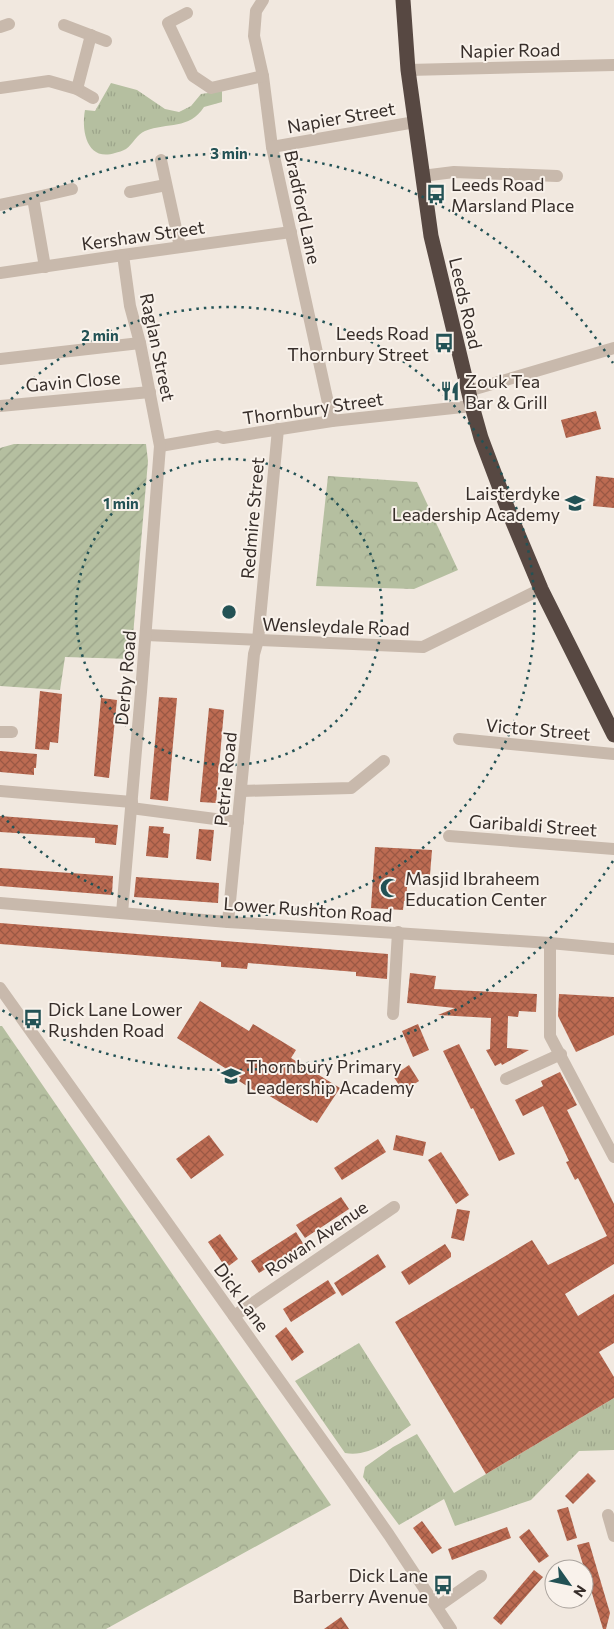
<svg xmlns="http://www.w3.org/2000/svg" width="614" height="1629" viewBox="0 0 614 1629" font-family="Commissioner,sans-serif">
	<defs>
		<pattern id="grass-tufts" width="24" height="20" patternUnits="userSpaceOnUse" patternTransform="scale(1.25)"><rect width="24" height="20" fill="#b5bfa0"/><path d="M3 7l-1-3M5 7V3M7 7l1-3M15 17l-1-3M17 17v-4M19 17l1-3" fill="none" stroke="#9ca48a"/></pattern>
		<pattern id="park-crowns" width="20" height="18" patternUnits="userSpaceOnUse" patternTransform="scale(1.25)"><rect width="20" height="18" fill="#b5bfa0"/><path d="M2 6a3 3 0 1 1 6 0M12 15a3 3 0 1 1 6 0" fill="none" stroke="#9ca48a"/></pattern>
		<pattern id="garden-furrows" width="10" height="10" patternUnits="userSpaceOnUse" patternTransform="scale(1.25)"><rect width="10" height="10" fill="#b5bfa0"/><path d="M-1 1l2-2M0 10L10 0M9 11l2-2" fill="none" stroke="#9ca48a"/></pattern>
		<pattern id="building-cross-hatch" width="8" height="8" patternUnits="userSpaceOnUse" patternTransform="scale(1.25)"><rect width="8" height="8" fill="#bc6b52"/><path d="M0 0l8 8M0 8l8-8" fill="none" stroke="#9a5844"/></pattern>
	</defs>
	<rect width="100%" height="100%" fill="#f1e8df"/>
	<g fill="url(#grass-tufts)">
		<path d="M111,83L137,90L165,109L179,112L191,106L201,94L222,91V102L204,107C189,130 168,122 145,131C137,134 133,144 126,149C123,151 118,152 115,153C87,162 81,131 85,110L95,111Z"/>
		<path d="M359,1343L411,1425C392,1438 369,1458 345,1453L295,1381Z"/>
		<path d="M614,1398V1450L579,1451L531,1500L455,1526L444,1499L399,1525L363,1477L365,1467L393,1447L417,1434L454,1493Z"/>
	</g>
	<g fill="url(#park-crowns)">
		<path d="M328,476L417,482L458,570L414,589L316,586Z"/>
		<path d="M0,1026H2L331,1505L106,1629H0Z"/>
	</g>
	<path fill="url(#garden-furrows)" d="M14,444H146L148,461L131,659L65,657L60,690L0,686V448Z"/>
	<g fill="url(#building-cross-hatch)">
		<path d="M596,411L601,429L566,438L561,420Z"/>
		<path d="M596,476L614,478V508L593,506Z"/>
		<path d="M40,691L62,694L58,743L50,742L49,750L35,749Z"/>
		<path d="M159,697L177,698L168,801L150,799Z"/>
		<path d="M101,698L117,700L109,778L94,776Z"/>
		<path d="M209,708L224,710L216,803L200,802Z"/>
		<path d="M0,751L37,754L36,768H34V775L0,772Z"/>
		<path d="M0,816L118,825L116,845L95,843V838L0,832Z"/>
		<path d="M149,826L164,827L163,833L170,834L168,858L146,856Z"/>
		<path d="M199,829L214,830L211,861L196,859Z"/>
		<path d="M375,847L432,850L430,875L408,874L406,901H404L403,910L371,908Z"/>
		<path d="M0,868L113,876L112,895L0,886Z"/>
		<path d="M136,877L219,883L218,903L134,897Z"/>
		<path d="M0,923L388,954L387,979L356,976V972L248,963L247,969L236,968L221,967V962L0,944Z"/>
		<path d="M410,973L436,976L434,989L537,994L536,1012L519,1011L518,1017L508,1016L507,1048L529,1050L502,1065L501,1063L495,1066L486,1050L490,1049L491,1018L438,1015L455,1008L407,1003Z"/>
		<path d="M559,994L614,997V1035L576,1052L558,1016Z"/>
		<path d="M200,1001L249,1031L253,1024L296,1050L291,1058L340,1088L317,1123L312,1120L311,1121L263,1092L261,1095L239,1081L241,1078L177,1038Z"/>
		<path d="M418,1024L429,1050L413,1057L402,1031Z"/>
		<path d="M459,1044L515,1154L499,1161L473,1108L471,1109L443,1051Z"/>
		<path d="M409,1065L419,1081L403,1091L393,1076Z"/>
		<path d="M560,1072L577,1105L567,1110L614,1204V1264L565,1294L578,1316L614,1294V1343L599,1352L614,1377V1398L486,1474L395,1322L532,1240L548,1265L607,1236L578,1178L575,1180L566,1162L569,1161L543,1106L523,1116L515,1100L543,1086L541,1081Z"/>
		<path d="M209,1135L224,1155L191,1179L176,1159Z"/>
		<path d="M396,1135L426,1142L423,1156L393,1150Z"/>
		<path d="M378,1139L386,1152L342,1180L334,1168Z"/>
		<path d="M441,1152L469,1195L456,1204L428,1160Z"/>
		<path d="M341,1197L349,1209L305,1238L296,1225Z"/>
		<path d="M457,1209L470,1211L464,1241L451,1238Z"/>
		<path d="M296,1232L304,1245L259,1273L251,1261Z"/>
		<path d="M220,1234L238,1259L226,1268L208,1242Z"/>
		<path d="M445,1244L451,1253V1257L409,1285L401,1272Z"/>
		<path d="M378,1254L386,1267L342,1296L334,1283Z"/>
		<path d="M328,1280L336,1293L291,1322L283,1309Z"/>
		<path d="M286,1327L304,1352L292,1361L275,1336Z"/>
		<path d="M588,1473L596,1481L573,1504L565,1496Z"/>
		<path d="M568,1507L577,1538L567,1541L557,1510Z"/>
		<path d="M422,1521L442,1548L432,1554L413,1528Z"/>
		<path d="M507,1527L511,1538L452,1560L448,1549Z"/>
		<path d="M529,1529L549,1556L539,1563L519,1537Z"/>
		<path d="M589,1542L610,1613L606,1629H603L577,1545Z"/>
		<path d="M534,1570L543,1577L501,1625L493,1618Z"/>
		<path d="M341,1617L349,1629H324Z"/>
	</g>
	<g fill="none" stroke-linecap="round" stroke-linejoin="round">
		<g stroke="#c8b9ac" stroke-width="12">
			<path d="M263,0L256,11L254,36L263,76L272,147L332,421"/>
			<path d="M187,13L168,23L193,76L211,88L263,76"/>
			<path d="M64,25L106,41"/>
			<path d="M0,27L9,24"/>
			<path d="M408,70L614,65"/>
			<path d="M0,88L49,81L77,89L93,98"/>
			<path d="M77,89L91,35"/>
			<path d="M272,147L415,122"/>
			<path d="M161,160L180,247"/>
			<path d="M422,176L454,172L557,176"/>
			<path d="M130,192L166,185"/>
			<path d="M33,198L72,189"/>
			<path d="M0,205L33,198L45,267"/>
			<path d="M0,273L123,255L291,232"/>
			<path d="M0,359L140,343"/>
			<path d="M468,391L614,348"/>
			<path d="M0,406L150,392"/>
			<path d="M160,446L218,436L223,438L332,421L472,406"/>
			<path d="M146,635L423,647L541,589"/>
			<path d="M0,732H12"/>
			<path d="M459,739L614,754"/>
			<path d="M0,791L132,802"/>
			<path d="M242,791L351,788L384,761"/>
			<path d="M131,808L238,822"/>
			<path d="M449,836L614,849"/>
			<path d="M0,903L228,922L550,943L614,949"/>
			<path d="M122,913L141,692L160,446L140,343L130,306L123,255"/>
			<path d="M228,922L254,654L258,640L278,429"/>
			<path d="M550,943V1036L614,1157"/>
			<path d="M0,988L350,1479L389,1535L451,1629"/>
			<path d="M393,1014L398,932"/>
			<path d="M506,1079L561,1054"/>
			<path d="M234,1316L394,1207"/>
			<path d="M608,1515L614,1536"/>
			<path d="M437,1607L481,1576"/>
		</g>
		<path stroke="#574842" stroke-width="15" d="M403,0L408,70L431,236L472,406L481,438L510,515L541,589L614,735"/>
	</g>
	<g fill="none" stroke="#235255" stroke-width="2.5" stroke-dasharray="2.5 5">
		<circle cx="229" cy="612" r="153"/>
		<path d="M1 410A305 305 0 1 1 1 814"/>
		<path d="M613 861A458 458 0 0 1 0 1009M3 213A458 458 0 0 1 613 363"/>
	</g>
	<defs>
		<symbol id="bus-bare" viewBox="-9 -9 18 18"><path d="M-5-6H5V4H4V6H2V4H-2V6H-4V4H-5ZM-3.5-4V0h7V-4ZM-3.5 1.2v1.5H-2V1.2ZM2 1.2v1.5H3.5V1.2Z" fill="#235255" stroke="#f9f2eb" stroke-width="2.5" paint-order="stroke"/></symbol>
		<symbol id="restaurant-bare" viewBox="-9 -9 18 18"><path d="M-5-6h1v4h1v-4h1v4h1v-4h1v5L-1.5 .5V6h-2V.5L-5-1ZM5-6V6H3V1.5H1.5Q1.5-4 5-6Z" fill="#235255" stroke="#f9f2eb" stroke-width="2.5" paint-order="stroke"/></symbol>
		<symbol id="school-bare" viewBox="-9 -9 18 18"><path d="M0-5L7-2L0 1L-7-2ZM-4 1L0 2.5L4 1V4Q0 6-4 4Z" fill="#235255" stroke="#f9f2eb" stroke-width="2.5" paint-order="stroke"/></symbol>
		<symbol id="mosque-bare" viewBox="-9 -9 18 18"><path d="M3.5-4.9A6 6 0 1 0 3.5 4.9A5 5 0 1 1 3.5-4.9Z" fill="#235255" stroke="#f9f2eb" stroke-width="2.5" paint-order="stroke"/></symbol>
	</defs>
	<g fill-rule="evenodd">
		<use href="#bus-bare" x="422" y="180" width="28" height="28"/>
		<use href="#bus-bare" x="430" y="329" width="28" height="28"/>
		<use href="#restaurant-bare" x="436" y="377" width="28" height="28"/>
		<use href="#school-bare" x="561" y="489" width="28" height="28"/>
		<use href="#mosque-bare" x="376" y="874" width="28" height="28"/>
		<use href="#bus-bare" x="19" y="1005" width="28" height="28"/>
		<use href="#school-bare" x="217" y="1062" width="28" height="28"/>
		<use href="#bus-bare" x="429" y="1571" width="28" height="28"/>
	</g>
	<g text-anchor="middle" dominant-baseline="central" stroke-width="4" stroke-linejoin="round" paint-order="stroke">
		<g font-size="18" fill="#372e2a" stroke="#f9f2eb">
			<text transform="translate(510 50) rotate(-1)">Napier Road</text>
			<text transform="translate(341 117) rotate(-10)">Napier Street</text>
			<text transform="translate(303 207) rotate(78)">Bradford Lane</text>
			<text transform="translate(143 235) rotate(-8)">Kershaw Street</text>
			<text transform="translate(466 303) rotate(77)">Leeds Road</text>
			<text transform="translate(158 347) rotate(78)">Raglan Street</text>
			<text transform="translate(73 381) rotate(-5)">Gavin Close</text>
			<text transform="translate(313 408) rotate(-8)">Thornbury Street</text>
			<text transform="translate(252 518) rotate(-85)">Redmire Street</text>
			<text transform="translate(336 626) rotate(2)">Wensleydale Road</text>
			<text transform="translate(125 678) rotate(-85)">Derby Road</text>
			<text transform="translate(538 729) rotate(5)">Victor Street</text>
			<text transform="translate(225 779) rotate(-84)">Petrie Road</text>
			<text transform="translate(533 825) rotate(4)">Garibaldi Street</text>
			<text transform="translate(308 909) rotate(4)">Lower Rushton Road</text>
			<text transform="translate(316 1238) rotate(-34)">Rowan Avenue</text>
			<text transform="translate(242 1297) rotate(54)">Dick Lane</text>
		</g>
		<g font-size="18" fill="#372e2a" stroke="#f9f2eb" text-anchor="start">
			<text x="451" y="184">Leeds Road<tspan x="451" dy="21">Marsland Place</tspan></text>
			<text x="429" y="333" text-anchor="end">Leeds Road<tspan x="429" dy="21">Thornbury Street</tspan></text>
			<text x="465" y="381">Zouk Tea<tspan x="465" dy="21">Bar &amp; Grill</tspan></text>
			<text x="560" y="493" text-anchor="end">Laisterdyke<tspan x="560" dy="21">Leadership Academy</tspan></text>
			<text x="405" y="878">Masjid Ibraheem<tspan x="405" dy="21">Education Center</tspan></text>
			<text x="48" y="1009">Dick Lane Lower<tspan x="48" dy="21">Rushden Road</tspan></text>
			<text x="246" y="1066">Thornbury Primary<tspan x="246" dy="21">Leadership Academy</tspan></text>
			<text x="428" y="1575" text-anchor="end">Dick Lane<tspan x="428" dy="21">Barberry Avenue</tspan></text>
		</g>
	</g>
	<circle cx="229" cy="612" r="8" fill="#235255" stroke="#f9f2eb" stroke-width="2.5"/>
	<g font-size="15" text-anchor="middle" font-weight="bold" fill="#235255" stroke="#f9f2eb" stroke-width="4" stroke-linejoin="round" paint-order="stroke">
		<text x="229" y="159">3 min</text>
		<text x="100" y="341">2 min</text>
		<text x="121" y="509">1 min</text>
	</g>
	<g transform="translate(569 1584) rotate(123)"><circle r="24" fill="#f9f2eb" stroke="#aba49e"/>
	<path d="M0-4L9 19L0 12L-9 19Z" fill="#235255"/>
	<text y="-8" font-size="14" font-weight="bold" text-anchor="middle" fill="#372e2a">N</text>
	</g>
</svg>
